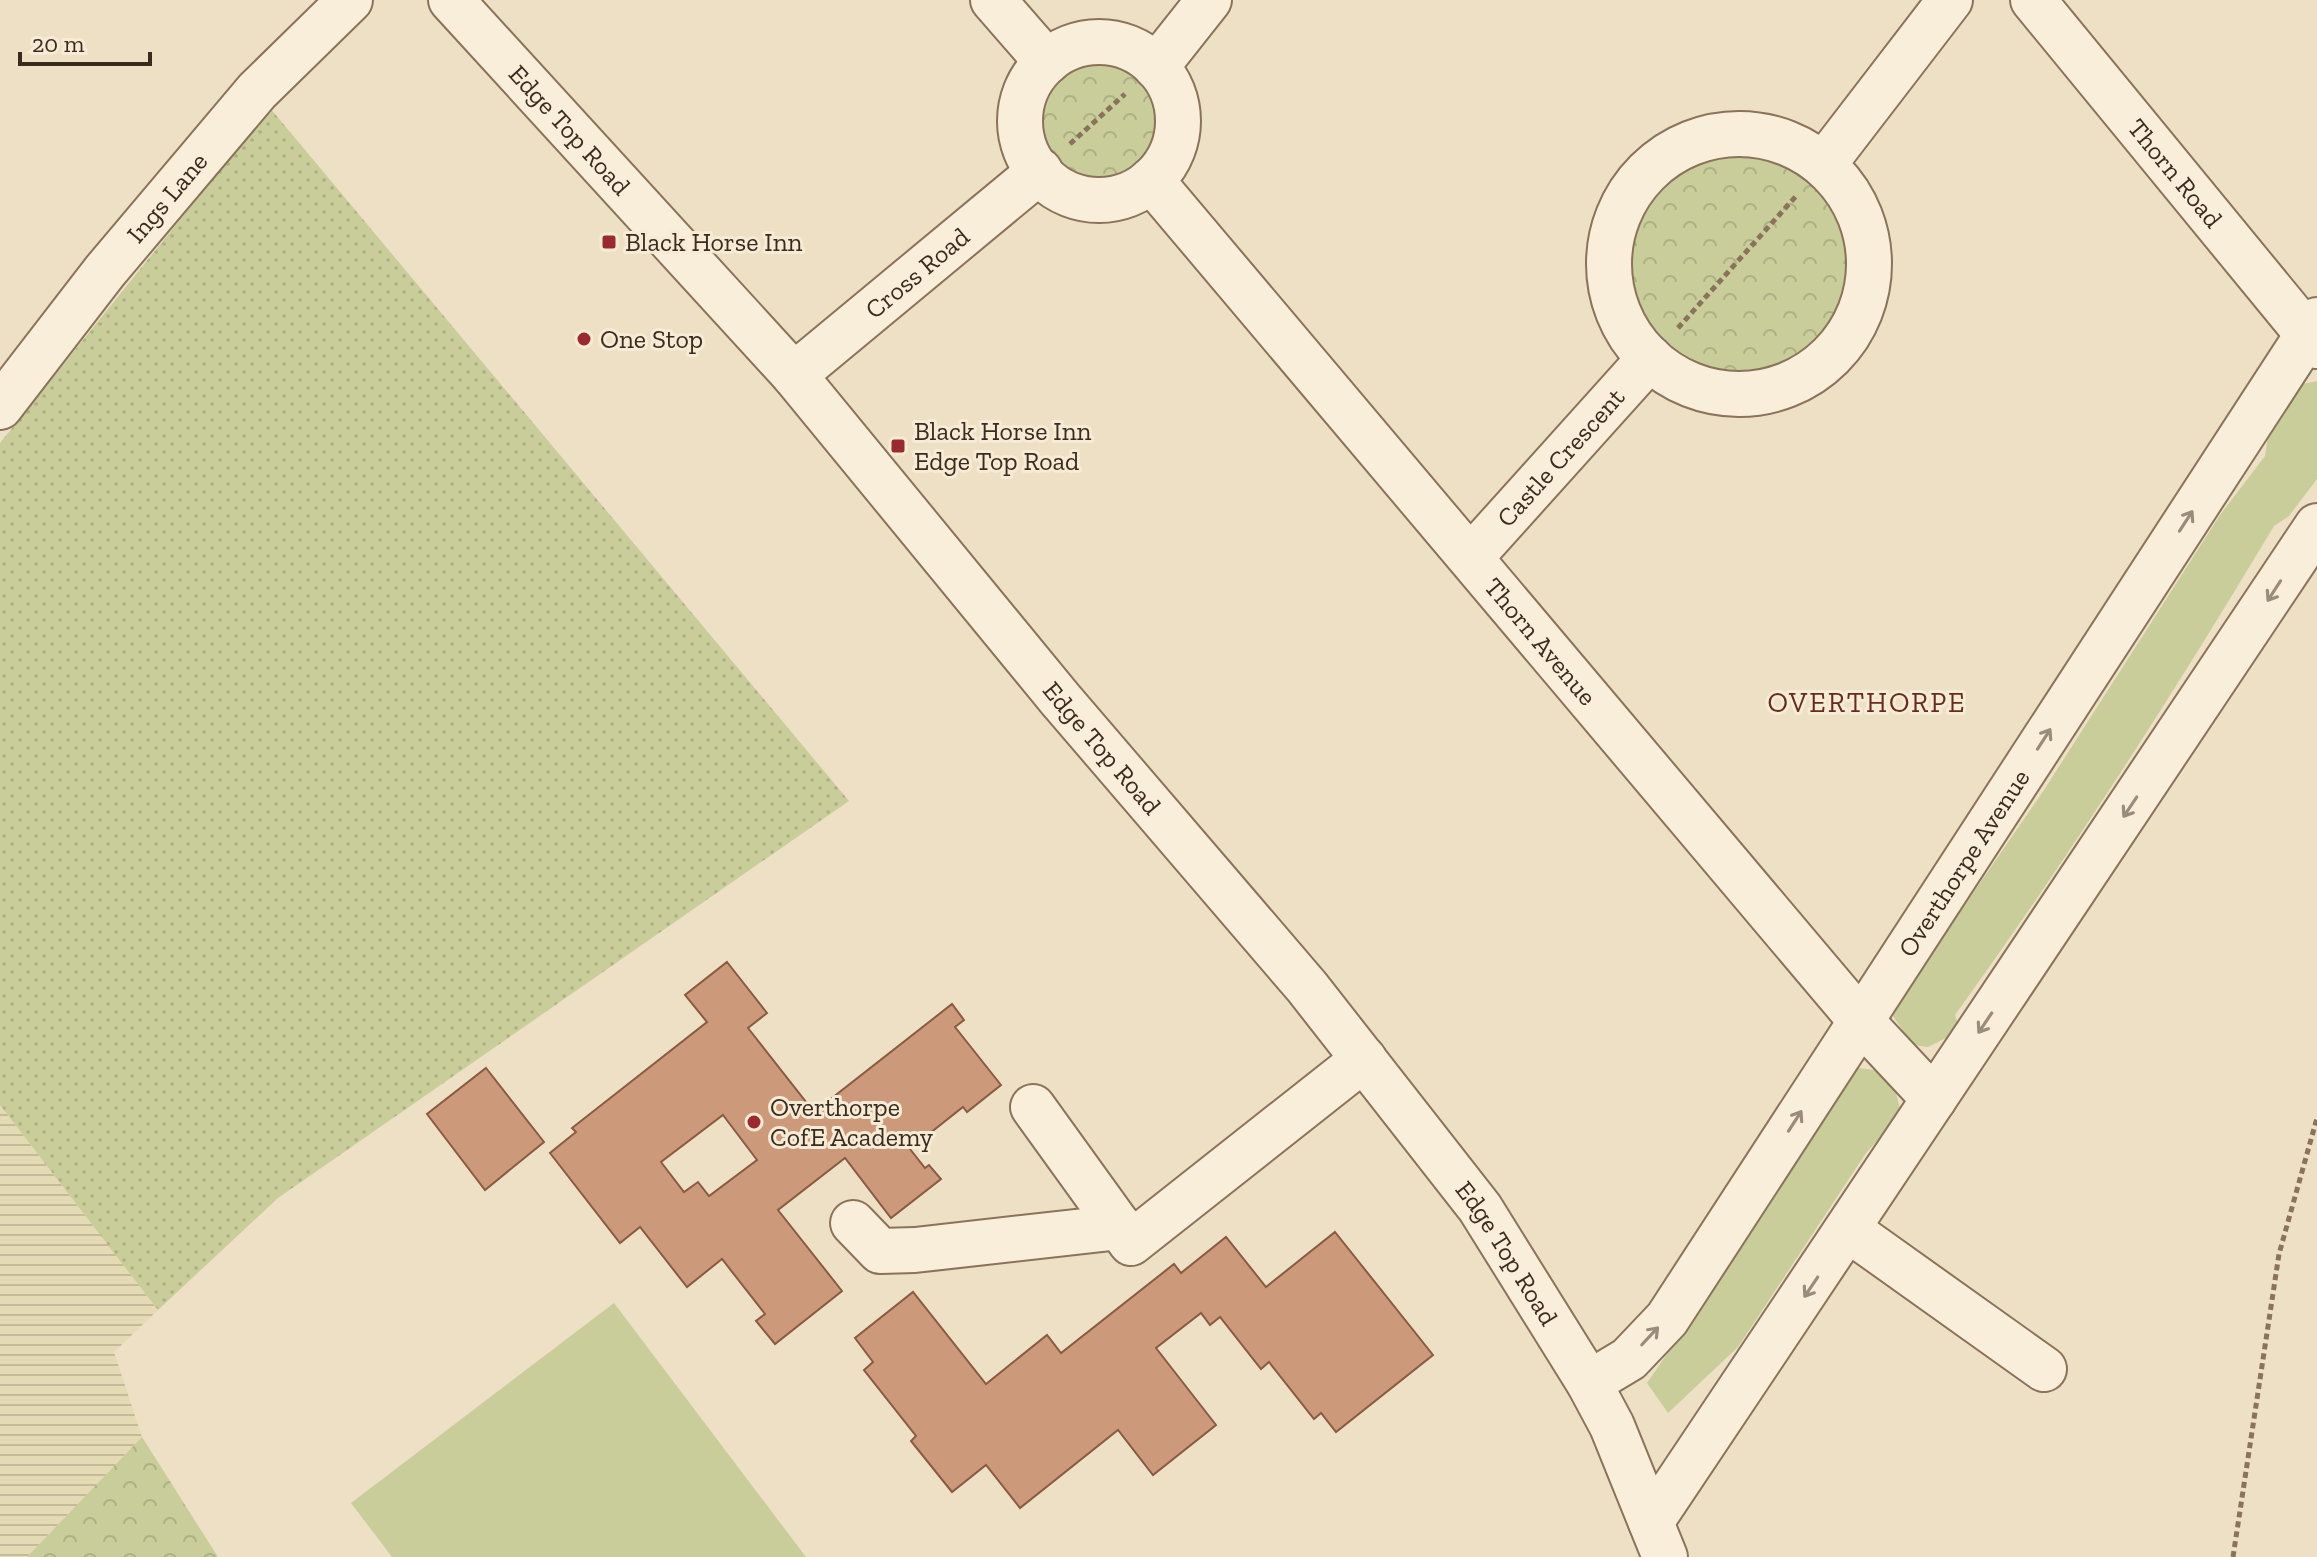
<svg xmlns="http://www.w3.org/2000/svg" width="2317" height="1557" viewBox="0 0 2317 1557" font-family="'Zilla Slab',serif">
	<defs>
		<pattern id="farmland-rules" width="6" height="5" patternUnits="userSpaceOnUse" patternTransform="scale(2)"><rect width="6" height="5" fill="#e4dab3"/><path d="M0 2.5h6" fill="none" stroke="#c4bb9a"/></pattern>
		<pattern id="forest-crowns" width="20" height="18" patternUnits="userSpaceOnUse" patternTransform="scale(2)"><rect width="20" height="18" fill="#c9cd99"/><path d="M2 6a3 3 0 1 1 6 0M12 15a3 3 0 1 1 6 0" fill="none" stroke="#adb083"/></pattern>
		<pattern id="park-dots" width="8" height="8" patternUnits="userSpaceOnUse" patternTransform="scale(2)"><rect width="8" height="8" fill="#c9cd99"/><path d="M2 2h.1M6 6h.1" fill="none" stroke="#adb083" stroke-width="1.8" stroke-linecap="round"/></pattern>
	</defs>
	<rect width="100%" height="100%" fill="#eee0c5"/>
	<path fill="url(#farmland-rules)" d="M0,1105L158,1310L114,1352L142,1437L27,1557H0Z"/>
	<g fill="#c9cd99">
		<path d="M2317,381V479L2289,516L2274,526C2174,693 2069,857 1955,1015L1960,1031L1928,1047L1913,1045L1890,1012L1929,942L1942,938L2044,790L2220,515L2265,456L2269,429L2298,385Z"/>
		<path d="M1856,1068C1895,1070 1893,1080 1901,1114L1866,1153L1738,1347L1668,1413L1647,1383L1704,1300Z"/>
		<path d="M614,1303L806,1557H392L351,1503Z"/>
	</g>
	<g fill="url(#forest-crowns)">
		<circle cx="1099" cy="121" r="79"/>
		<circle cx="1739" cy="264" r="130"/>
		<path d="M142,1437L218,1557H27Z"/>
	</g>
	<path fill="url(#park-dots)" d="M270,108L849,801L278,1198L158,1310L0,1105V443Z"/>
	<g fill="#cc9a7b" stroke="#895b41" stroke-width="2" fill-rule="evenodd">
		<path d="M727,962L767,1013L748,1028L814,1112L952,1004L964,1020L955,1027L1001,1085L967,1112L963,1107L910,1149L925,1168L929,1165L941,1179L891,1218L845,1158L778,1210L842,1291L775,1344L756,1321L765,1314L722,1259L687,1287L640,1227L620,1243L550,1153L576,1132L572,1128L707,1022L685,995ZM723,1115L757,1160L709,1196L698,1182L684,1192L661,1162Z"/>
		<path d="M486,1068L544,1142L485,1190L427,1114Z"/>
		<path d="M1335,1232L1433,1355L1336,1432L1321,1413L1314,1419L1269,1362L1261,1369L1220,1317L1210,1325L1201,1313L1156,1348L1216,1425L1153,1475L1118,1430L1020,1508L986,1465L952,1492L911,1441L916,1436L864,1370L873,1362L855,1338L913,1292L986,1384L1047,1335L1061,1353L1174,1264L1181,1273L1226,1237L1266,1287Z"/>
	</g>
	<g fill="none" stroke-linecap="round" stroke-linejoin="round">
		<defs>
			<g id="minor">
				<path id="s1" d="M451,0L794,375L1060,699L1307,987L1480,1208L1589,1383L1612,1426L1665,1557"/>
				<path d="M993,0L1047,62"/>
				<path id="s2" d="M2033,0L2317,346"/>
				<circle cx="1099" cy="121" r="79"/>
				<path d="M1156,67L1209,0"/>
				<circle cx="1739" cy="264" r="130"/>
				<path d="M1824,164L1950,0"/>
				<path id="s3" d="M1151,180L1861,1021L1934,1099"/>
				<path id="s4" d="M794,375L1040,171"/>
				<path id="s5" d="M0,407L105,271L257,91L350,0"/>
				<path id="s6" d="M1471,557L1650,358"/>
				<path d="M1033,1107L1131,1243L1364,1059"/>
				<path d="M853,1223L880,1251L915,1250L1120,1227"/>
				<path d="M1849,1230L2044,1369"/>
				<path id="s7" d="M1589,1383L1629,1359L1667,1319L2317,320"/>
				<path d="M1651,1522L2317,526"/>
			</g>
		</defs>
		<use href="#minor" stroke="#8a725b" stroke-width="48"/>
		<g stroke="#8a725b" stroke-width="5" stroke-dasharray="6 4" stroke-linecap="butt">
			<path d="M1070,144L1125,94"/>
			<path d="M1678,328L1797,195"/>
			<path d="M2233,1557L2279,1254L2317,1118"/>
		</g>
		<use href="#minor" stroke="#f9eed9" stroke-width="44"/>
	</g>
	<defs><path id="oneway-shaft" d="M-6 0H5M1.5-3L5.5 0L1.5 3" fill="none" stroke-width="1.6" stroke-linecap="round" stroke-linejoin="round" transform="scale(2)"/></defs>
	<g stroke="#9a8c7c">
		<use href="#oneway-shaft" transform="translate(2186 521) rotate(-57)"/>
		<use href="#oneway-shaft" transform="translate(2274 591) rotate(123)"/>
		<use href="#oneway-shaft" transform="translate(2044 739) rotate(-57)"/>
		<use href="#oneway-shaft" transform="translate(2130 807) rotate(124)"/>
		<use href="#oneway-shaft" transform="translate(1985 1023) rotate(124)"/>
		<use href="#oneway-shaft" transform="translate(1795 1121) rotate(-57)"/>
		<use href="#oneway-shaft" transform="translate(1811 1287) rotate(124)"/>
		<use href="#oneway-shaft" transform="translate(1650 1336) rotate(-47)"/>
	</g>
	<g fill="#992b30" stroke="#f6ebd5" stroke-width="3">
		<rect x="601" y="234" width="16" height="16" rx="4"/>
		<circle cx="584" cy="339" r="8"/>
		<rect x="890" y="438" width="16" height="16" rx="4"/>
		<circle cx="754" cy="1122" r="8"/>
	</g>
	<g text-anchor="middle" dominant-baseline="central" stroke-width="6" stroke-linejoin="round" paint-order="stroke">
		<g font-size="26" fill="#3a2b1f" stroke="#f6ebd5">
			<text stroke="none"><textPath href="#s1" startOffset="176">Edge Top Road</textPath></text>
			<text stroke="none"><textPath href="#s2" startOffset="224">Thorn Road</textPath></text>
			<text stroke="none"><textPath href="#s5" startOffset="268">Ings Lane</textPath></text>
			<text stroke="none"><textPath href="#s4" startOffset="160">Cross Road</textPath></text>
			<text stroke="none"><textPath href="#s6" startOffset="134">Castle Crescent</textPath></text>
			<text stroke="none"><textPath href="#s3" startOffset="604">Thorn Avenue</textPath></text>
			<text stroke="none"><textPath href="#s1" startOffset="992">Edge Top Road</textPath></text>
			<text stroke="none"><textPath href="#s7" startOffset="646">Overthorpe Avenue</textPath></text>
			<text stroke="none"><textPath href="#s1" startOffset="1640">Edge Top Road</textPath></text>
		</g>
		<g font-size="26" fill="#3a2b1f" stroke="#f6ebd5" text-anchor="start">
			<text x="625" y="242">Black Horse Inn</text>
			<text x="600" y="339">One Stop</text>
			<text x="914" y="431">Black Horse Inn<tspan x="914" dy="30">Edge Top Road</tspan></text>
			<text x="770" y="1107">Overthorpe<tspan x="770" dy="30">CofE Academy</tspan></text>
		</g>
		<g font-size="28" letter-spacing="2" fill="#662b1e" stroke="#f6ebd5">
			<text x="1867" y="702">OVERTHORPE</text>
		</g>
	</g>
	<path d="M20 52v12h130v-12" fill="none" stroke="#3a2b1f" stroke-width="4"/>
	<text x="32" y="52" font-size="24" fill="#3a2b1f" stroke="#f6ebd5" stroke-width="6" paint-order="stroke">20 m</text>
</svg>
